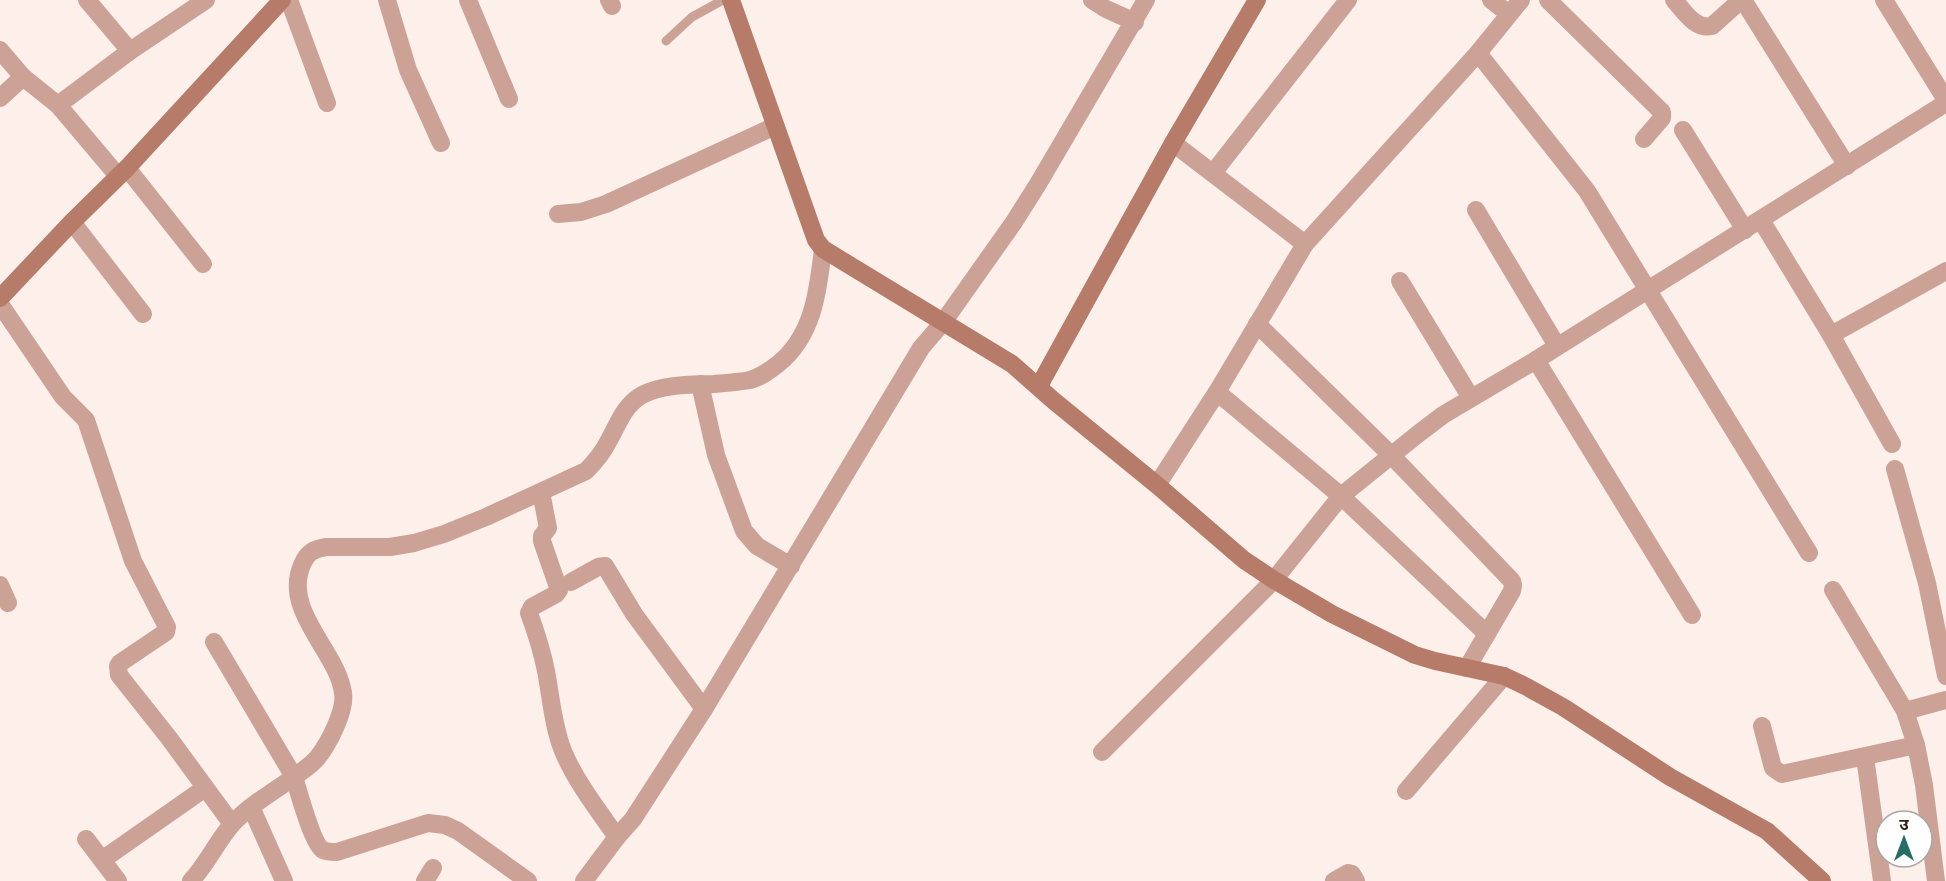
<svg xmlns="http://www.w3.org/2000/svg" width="1946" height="881" viewBox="0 0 1946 881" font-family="'PT Sans','Noto Sans Devanagari',sans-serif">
	<rect width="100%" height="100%" fill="#fdf0eb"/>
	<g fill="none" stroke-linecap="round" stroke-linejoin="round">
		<path stroke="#cca296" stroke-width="9" d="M666,41L692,17L723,0"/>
		<g stroke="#cca296" stroke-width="18">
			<path d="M87,0L130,51"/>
			<path d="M289,0L327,103"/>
			<path d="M387,0L408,70L441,143"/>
			<path d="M468,0L509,99"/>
			<path d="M609,0L612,6"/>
			<path d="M1092,0L1106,9L1135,22"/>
			<path d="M1491,0L1509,14"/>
			<path d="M1548,0L1662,112V118L1644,139"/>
			<path d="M1674,0C1684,11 1695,30 1712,26L1741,0"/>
			<path d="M1743,0L1847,166"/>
			<path d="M1884,0L1946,100"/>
			<path d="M0,50L23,77L58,105L118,176"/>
			<path d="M1478,53L1587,191L1809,553"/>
			<path d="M0,98L23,77"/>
			<path d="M58,105L130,51L206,0"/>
			<path d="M1683,130L1745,230"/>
			<path d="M1173,143L1305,244"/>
			<path d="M127,168L203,264"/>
			<path d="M1213,173L1348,0"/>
			<path d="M1476,210L1557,346"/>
			<path d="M558,214L581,212L606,204L775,126"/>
			<path d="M1761,220L1831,335L1892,444"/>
			<path d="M72,222L143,314"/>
			<path d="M1400,281L1471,398"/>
			<path d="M0,304L63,397L86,420L133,561L167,627L166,632L120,663L118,666L119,675L169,738L232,824"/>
			<path d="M1257,324L1391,455L1512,581L1513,585L1512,591L1467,668"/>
			<path d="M1831,335L1946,271"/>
			<path d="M1536,360L1692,615"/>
			<path d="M700,384L716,455L744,531L757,546L791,566"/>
			<path d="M1217,392L1341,496L1487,634"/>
			<path d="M1895,469L1927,583L1946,676"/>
			<path d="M1157,485L1217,392L1305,244L1478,53L1521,0"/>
			<path d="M541,492L548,528L542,536V541L559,590L556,594L532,607L529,613C536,632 542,651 546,671C551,697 553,726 563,751C576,782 598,810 617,837L584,881"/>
			<path d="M571,582L598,567L605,566L634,614L704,709"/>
			<path d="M0,585L8,603"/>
			<path d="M214,642L294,777C302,771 312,765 318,757C329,743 346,710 343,693C338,652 282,611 302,565C307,553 313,549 326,547H390L414,543L444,534L486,517L586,471C595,462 602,454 608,442C618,425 623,406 642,395C663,384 691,385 714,384C726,383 739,382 750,380C761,377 769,371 778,364C813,336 818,292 823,249"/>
			<path d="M1905,711L1946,700"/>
			<path d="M1762,726L1773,768L1782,774L1916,745L1905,711L1833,590"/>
			<path d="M1916,745L1924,785L1936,881"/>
			<path d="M1102,752L1274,580L1341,496L1418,434L1443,415L1536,360L1946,103"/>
			<path d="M1865,757L1882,881"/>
			<path d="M1406,791L1504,676"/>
			<path d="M251,807L284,881"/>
			<path d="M617,837L633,819L704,709L921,348L944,321L1014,222L1038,184L1146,0"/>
			<path d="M86,839L118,881"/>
			<path d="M102,860L205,788"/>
			<path d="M191,881C207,864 217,841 233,823C250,805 273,792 294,777C298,790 313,845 323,850C327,852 332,852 337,852L428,823L445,825L458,831L528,881"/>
			<path d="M425,881L433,868"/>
			<path d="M1334,881L1348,873L1352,874L1356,881"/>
		</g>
		<g stroke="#b67b69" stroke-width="18">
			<path d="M731,0L816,240L823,249L1012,364L1054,401L1157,485L1244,560L1274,580L1332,614L1415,655L1435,661L1504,676L1527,687L1563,707L1670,777L1767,831L1822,881"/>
			<path d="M0,298L72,222L127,168L282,0"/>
			<path d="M1039,386L1173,143L1257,0"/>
		</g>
	</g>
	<g transform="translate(1904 839)"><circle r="28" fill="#ffffff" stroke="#aaa5a3" stroke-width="1.5"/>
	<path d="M0-4.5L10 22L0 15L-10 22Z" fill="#266d64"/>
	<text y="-9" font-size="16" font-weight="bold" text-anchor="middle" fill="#2a1f1a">उ</text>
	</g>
</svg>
